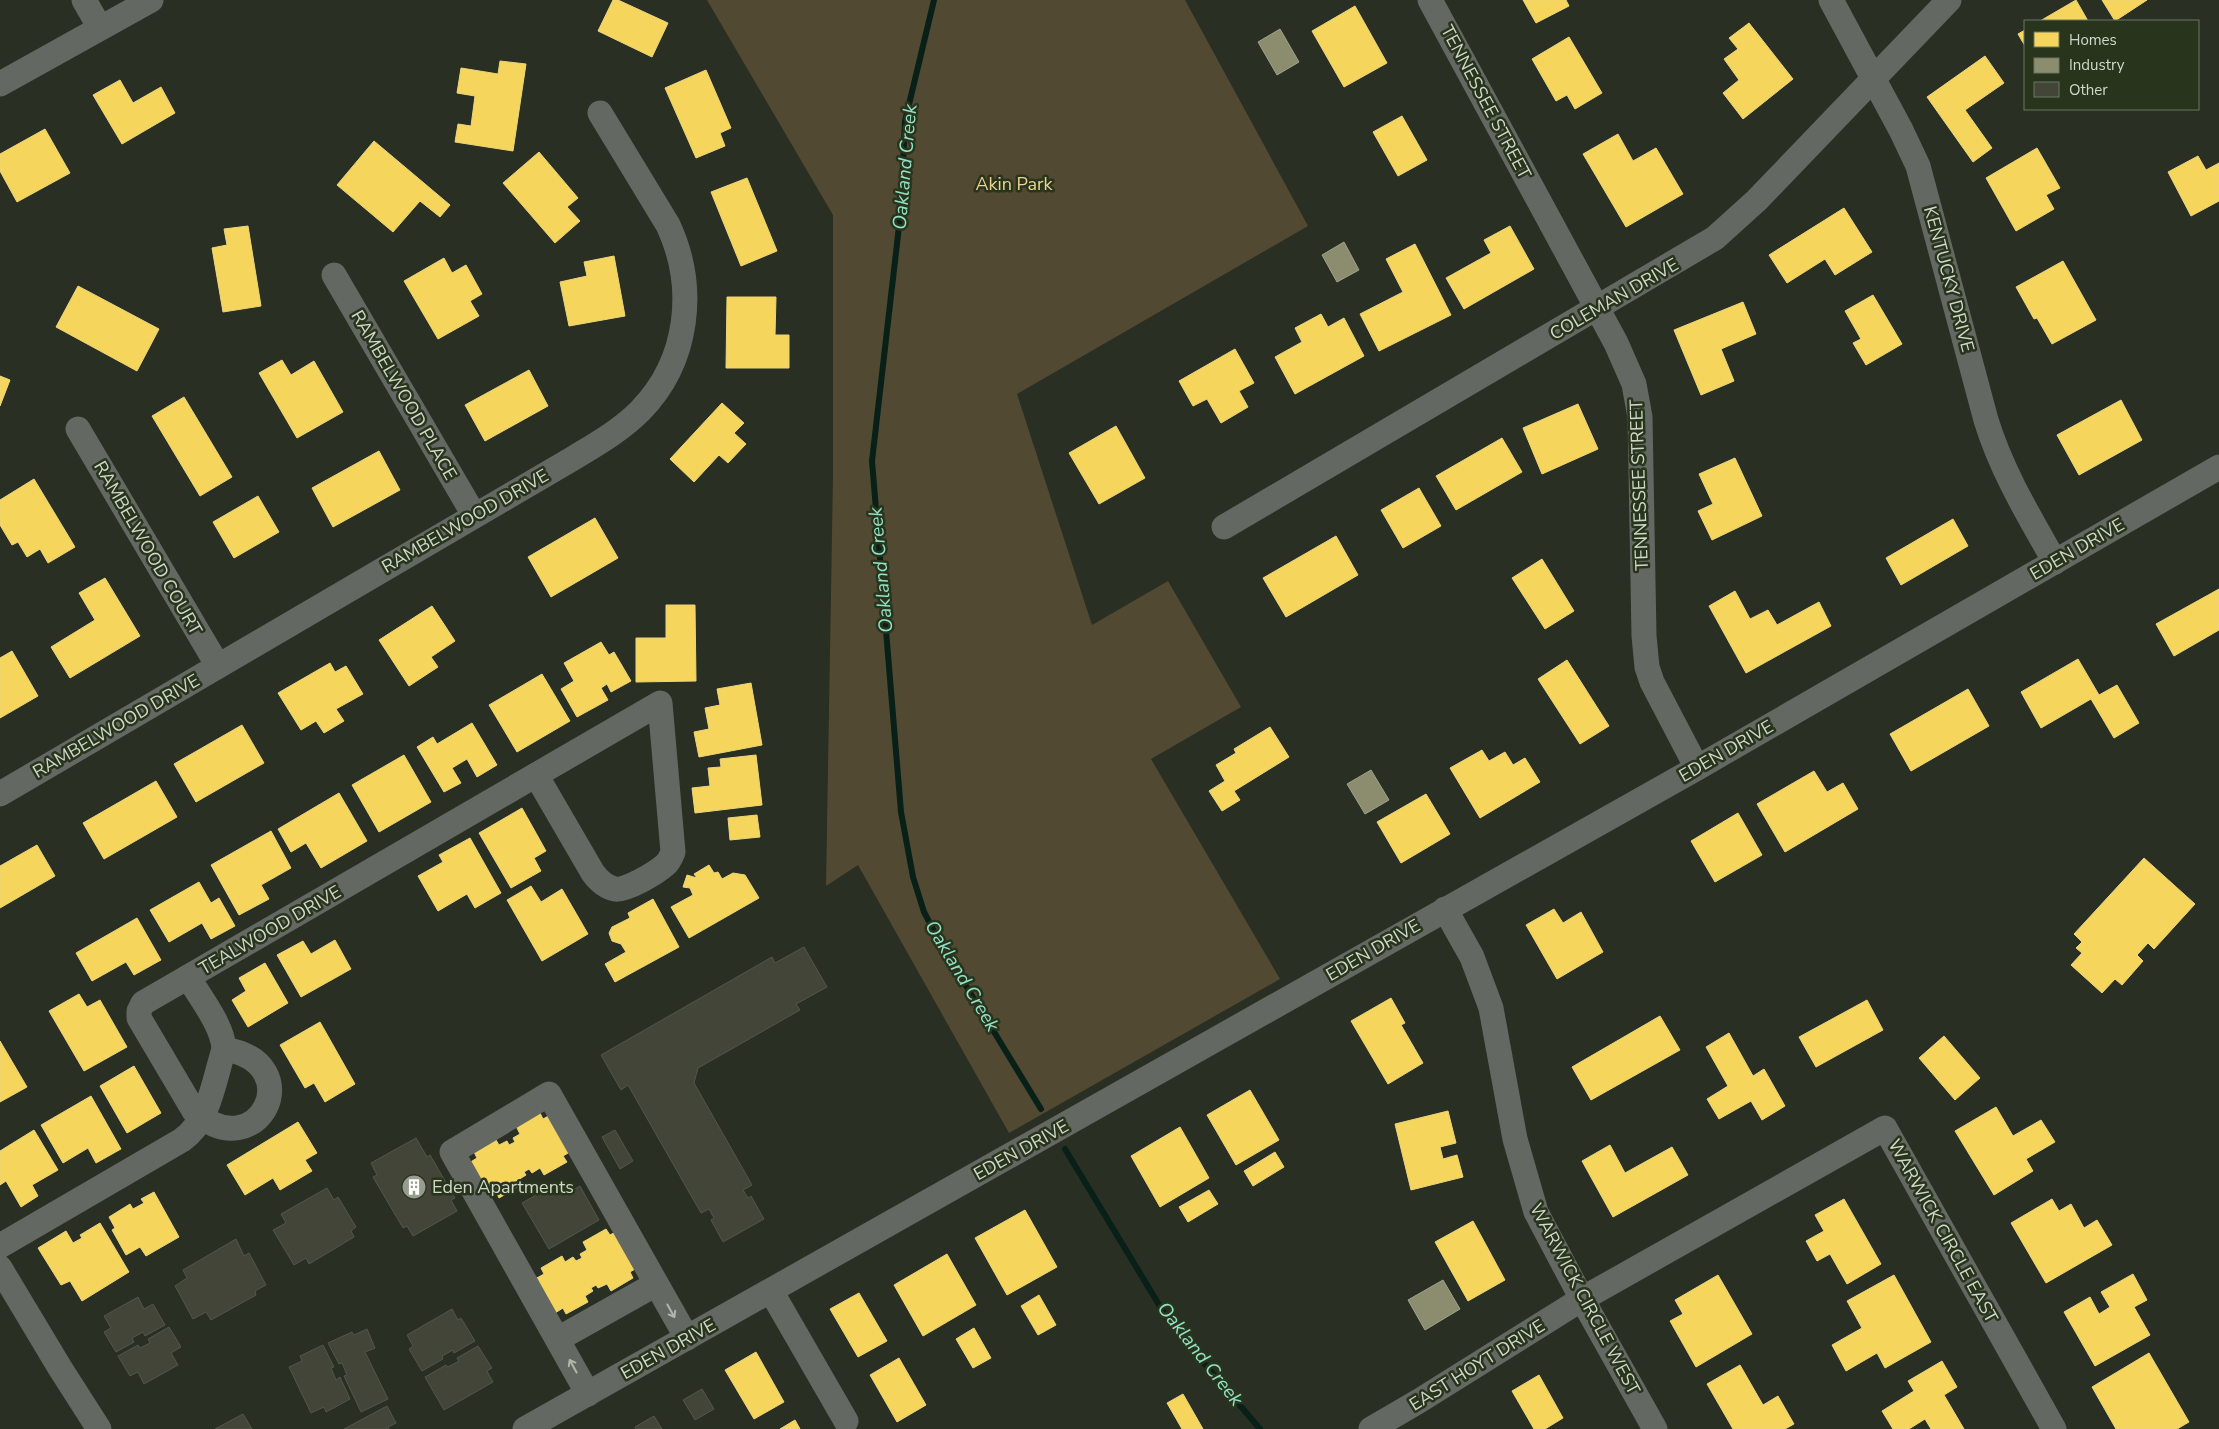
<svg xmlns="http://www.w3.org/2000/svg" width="2219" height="1429" viewBox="0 0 2219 1429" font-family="'Nunito Sans',sans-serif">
	<rect width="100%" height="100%" fill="#292f22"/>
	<path fill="#524932" d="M707,0H1185L1308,226L1017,394L1092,625L1168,581L1241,707L1151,759L1280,979L1009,1133L858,865L826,886L833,475V215Z"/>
	<g fill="#f6d55c" stroke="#ebd67d">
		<path d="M613,0H618L668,23L652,57L598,31Z"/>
		<path d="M1523,0H1566L1569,6L1536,23Z"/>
		<path d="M2076,0L2088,21H2040Z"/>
		<path d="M2102,0H2147L2115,21Z"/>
		<path d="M1355,6L1387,63L1344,87L1312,31Z"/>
		<path d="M1749,23L1793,79L1743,119L1723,93L1739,80L1724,59L1738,49L1729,38Z"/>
		<path d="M2025,30V46L2018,34Z"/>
		<path d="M1569,37L1602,93L1575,109L1567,95L1556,101L1532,59Z"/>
		<path d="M1985,56L2004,83L1965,110L1992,148L1973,162L1927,97Z"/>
		<path d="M500,61L526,64L513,151L455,142L458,124L471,126L475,96L457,93L461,68L498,74Z"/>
		<path d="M706,70L731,128L720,133L725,146L696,158L665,88Z"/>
		<path d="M120,80L133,103L161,87L175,113L122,144L93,95Z"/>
		<path d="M1402,116L1427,160L1398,176L1373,132Z"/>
		<path d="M45,129L70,173L17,202L0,171V154Z"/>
		<path d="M1618,134L1633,161L1656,148L1683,194L1626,227L1583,154Z"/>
		<path d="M374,141L450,205L440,217L420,201L393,232L337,185Z"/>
		<path d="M2037,148L2060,188L2046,195L2054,209L2016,231L1986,178Z"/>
		<path d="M539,152L578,198L567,207L580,221L555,243L503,183Z"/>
		<path d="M2198,156L2206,170L2219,163V201L2191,216L2168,172Z"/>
		<path d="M747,178L777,251L741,266L711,192Z"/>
		<path d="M1844,208L1872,252L1835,275L1825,259L1787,283L1769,255Z"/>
		<path d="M248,226L261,306L223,312L212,248L227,245L224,229Z"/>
		<path d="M1510,226L1534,269L1464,309L1446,278L1491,253L1484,240Z"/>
		<path d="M1415,244L1451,315L1379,351L1360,314L1403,292L1386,259Z"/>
		<path d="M614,256L625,316L569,326L560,282L587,276L584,262Z"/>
		<path d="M444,258L452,273L466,265L482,294L470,301L479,316L438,339L404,281Z"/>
		<path d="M2063,261L2096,320L2052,344L2037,318L2034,319L2016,287Z"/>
		<path d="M78,286L159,329L137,371L56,327Z"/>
		<path d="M1873,295L1902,344L1866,365L1853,343L1861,339L1845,311Z"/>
		<path d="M727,297H776L775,335H789V368H726Z"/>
		<path d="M1743,302L1756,334L1721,349L1734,381L1701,395L1674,330Z"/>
		<path d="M1321,314L1328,327L1344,318L1364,356L1295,394L1275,357L1302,342L1295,328Z"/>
		<path d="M1235,349L1254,383L1239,391L1248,407L1221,423L1207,399L1193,406L1179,381Z"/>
		<path d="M282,360L291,375L314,361L343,412L297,438L259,373Z"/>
		<path d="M529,370L548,406L485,441L465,405Z"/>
		<path d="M0,376L10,380L0,406Z"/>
		<path d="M184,397L232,477L200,496L152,416Z"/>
		<path d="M2121,400L2142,440L2079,475L2057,435Z"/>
		<path d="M722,403L744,423L734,433L746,444L728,463L719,455L694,482L670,459Z"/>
		<path d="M1578,404L1598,449L1542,474L1523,428Z"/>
		<path d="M1116,426L1145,478L1099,504L1069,453Z"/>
		<path d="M1502,438L1522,472L1456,510L1436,476Z"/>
		<path d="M379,451L400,490L333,527L312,488Z"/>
		<path d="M1735,458L1762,516L1712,540L1698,511L1713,504L1699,474Z"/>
		<path d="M34,479L75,547L48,563L40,549L27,557L18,542L12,545L0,525V500Z"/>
		<path d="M1419,488L1441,526L1403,548L1381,510Z"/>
		<path d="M258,496L279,532L234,558L213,522Z"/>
		<path d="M595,518L618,558L551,597L528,557Z"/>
		<path d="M1953,519L1968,546L1901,585L1886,558Z"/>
		<path d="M1336,536L1358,575L1286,617L1263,578Z"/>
		<path d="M1542,559L1574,611L1545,629L1512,578Z"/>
		<path d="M105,578L140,636L70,678L51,647L95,620L79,593Z"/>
		<path d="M2219,589V630L2174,656L2156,624Z"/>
		<path d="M1735,591L1750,619L1768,610L1777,625L1819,602L1831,626L1746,673L1709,606Z"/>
		<path d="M666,605H695L696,681L636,682V638H666Z"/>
		<path d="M432,606L455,641L431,657L438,667L409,686L379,640Z"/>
		<path d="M601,642L609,655L614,652L631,681L611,692L607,684L601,688L608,700L577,717L561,689L574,681L564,663Z"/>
		<path d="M12,651L38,696L0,718V658Z"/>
		<path d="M2078,659L2099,695L2117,685L2139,723L2114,738L2091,699L2041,728L2021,692Z"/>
		<path d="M1567,660L1609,726L1580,744L1538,679Z"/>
		<path d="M330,663L335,672L346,666L363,694L336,709L344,721L324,733L316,721L301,730L278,693Z"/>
		<path d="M542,674L570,721L517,752L489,705Z"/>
		<path d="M751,683L762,745L699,757L694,732L709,729L705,708L720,705L717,689Z"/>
		<path d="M1968,689L1989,726L1911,771L1890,734Z"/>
		<path d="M472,723L497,765L477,777L467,759L452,768L461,783L444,792L417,747L433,737L437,744Z"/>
		<path d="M242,725L264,763L196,802L174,764Z"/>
		<path d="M1270,727L1289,757L1234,791L1240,800L1222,811L1209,791L1225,781L1216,765L1236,753L1234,749Z"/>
		<path d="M1482,750L1489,761L1505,752L1513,765L1525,758L1540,782L1480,818L1450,768Z"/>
		<path d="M404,755L431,802L379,832L352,785Z"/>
		<path d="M756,755L762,805L695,813L692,788L710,786L708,768L721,767L720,759Z"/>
		<path d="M1814,771L1827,792L1843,783L1858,809L1785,852L1757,804Z"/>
		<path d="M156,781L177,817L104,859L83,823Z"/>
		<path d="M339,793L367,841L321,868L306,843L291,852L278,829Z"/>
		<path d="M1426,794L1450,834L1401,863L1377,822Z"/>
		<path d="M522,808L546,851L534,858L541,871L511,888L479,833Z"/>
		<path d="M1738,813L1762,855L1715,882L1691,841Z"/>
		<path d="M757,815L760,837L730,840L728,818Z"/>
		<path d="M271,831L291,868L261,885L269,899L239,915L211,865Z"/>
		<path d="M470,838L501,893L475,908L467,894L438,911L418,876L443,862L439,855Z"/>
		<path d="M37,845L55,876L0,908V866Z"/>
		<path d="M2144,858L2195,904L2154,949L2148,943L2137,955L2143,961L2122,985L2115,979L2102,993L2071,965L2082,953L2076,948L2082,942L2074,934Z"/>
		<path d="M709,865L714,873L718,872L722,879L733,873L745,875L759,898L689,938L671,907L693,895L690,888L683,887L687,875L697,878L694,874Z"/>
		<path d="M199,882L211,903L219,898L235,926L211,939L202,923L169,942L150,910Z"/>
		<path d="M531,886L541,902L562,889L588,934L542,961L507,900Z"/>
		<path d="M653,899L679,947L615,982L605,964L626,952L621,944L612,941L609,933L612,927L630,918L628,913Z"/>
		<path d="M1554,909L1563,923L1581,912L1603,952L1557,979L1526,925Z"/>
		<path d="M137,918L161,960L134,975L126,962L92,981L76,953Z"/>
		<path d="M335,940L351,969L301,997L277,955L303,941L311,954Z"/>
		<path d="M265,963L288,1003L248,1027L232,1000L246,991L239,978Z"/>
		<path d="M79,994L87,1007L100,1000L127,1047L84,1071L49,1011Z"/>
		<path d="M1391,998L1405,1023L1401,1025L1423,1063L1388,1084L1351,1021Z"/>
		<path d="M1867,1000L1883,1030L1816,1067L1799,1037Z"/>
		<path d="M1660,1016L1680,1050L1591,1100L1572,1067Z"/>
		<path d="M320,1022L355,1084L325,1102L314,1083L305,1088L280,1045Z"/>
		<path d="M1729,1033L1753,1076L1764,1069L1785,1106L1762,1120L1751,1101L1719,1119L1707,1099L1728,1086L1706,1047Z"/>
		<path d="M1944,1036L1980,1078L1955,1100L1919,1058Z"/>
		<path d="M0,1041L27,1087L0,1102Z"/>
		<path d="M134,1066L161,1113L127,1133L100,1086Z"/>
		<path d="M1250,1090L1279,1140L1236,1165L1207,1115Z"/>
		<path d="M91,1096L121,1149L96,1163L88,1148L63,1163L41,1125Z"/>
		<path d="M1996,1107L2013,1136L2041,1120L2055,1142L2026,1159L2033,1171L1994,1195L1955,1131Z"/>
		<path d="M1448,1111L1456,1143L1440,1147L1443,1159L1457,1155L1463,1177L1411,1190L1395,1124Z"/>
		<path d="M540,1113L543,1119L552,1114L573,1150L563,1156L567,1162L544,1175L540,1168L532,1173L529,1169L524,1172L526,1175L518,1180L521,1185L499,1198L496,1192L488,1197L469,1163L477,1158L474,1152L496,1140L499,1145L507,1141L509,1145L515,1142L513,1138L520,1134L516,1126Z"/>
		<path d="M298,1122L317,1153L305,1160L312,1171L280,1190L273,1178L245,1195L227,1165Z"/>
		<path d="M1180,1127L1209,1178L1160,1207L1131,1156Z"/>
		<path d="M34,1130L58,1170L32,1185L38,1196L21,1207L6,1181L0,1185V1151Z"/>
		<path d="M1610,1145L1625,1173L1672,1147L1688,1175L1613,1217L1582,1161Z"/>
		<path d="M1275,1152L1284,1167L1253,1186L1244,1171Z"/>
		<path d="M1209,1190L1218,1204L1188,1222L1179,1207Z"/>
		<path d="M154,1192L179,1237L146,1256L140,1247L126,1255L112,1230L115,1228L109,1217L130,1204L133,1209L144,1203L141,1199Z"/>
		<path d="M1844,1199L1881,1264L1847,1284L1830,1254L1817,1261L1806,1241L1824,1231L1815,1215Z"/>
		<path d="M2052,1199L2059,1211L2071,1204L2084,1228L2097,1220L2112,1245L2046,1283L2011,1223Z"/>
		<path d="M1025,1210L1057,1267L1007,1295L975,1238Z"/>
		<path d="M1473,1221L1505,1280L1468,1301L1435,1242Z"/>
		<path d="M100,1223L129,1272L82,1301L70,1281L61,1285L38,1248L66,1231L73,1243L82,1238L80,1235Z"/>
		<path d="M606,1229L610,1235L619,1230L640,1266L630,1272L633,1278L611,1291L607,1284L598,1288L596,1285L591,1288L593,1291L585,1296L588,1302L566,1314L563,1308L555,1313L535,1279L544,1274L541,1268L562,1256L565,1262L573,1257L576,1261L582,1258L580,1254L587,1250L583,1242Z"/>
		<path d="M947,1254L976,1305L923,1336L894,1285Z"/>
		<path d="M2133,1274L2147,1300L2134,1307L2150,1335L2095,1366L2064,1312L2090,1297L2099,1314L2110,1307L2101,1292Z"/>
		<path d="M1718,1275L1752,1334L1696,1367L1670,1321L1683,1314L1675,1300Z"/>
		<path d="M1894,1275L1931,1342L1885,1368L1877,1353L1846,1371L1832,1345L1862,1328L1847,1301Z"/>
		<path d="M859,1293L887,1341L858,1357L830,1309Z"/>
		<path d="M1039,1295L1056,1325L1038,1335L1021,1306Z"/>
		<path d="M974,1328L991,1358L973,1368L956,1339Z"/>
		<path d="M756,1352L784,1402L754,1419L725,1370Z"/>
		<path d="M2149,1353L2189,1422L2177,1429H2116L2092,1387Z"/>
		<path d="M899,1358L926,1405L897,1422L870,1375Z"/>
		<path d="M1942,1361L1957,1387L1944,1395L1964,1429H1931L1925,1419L1909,1429H1893L1882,1411L1914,1391L1908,1381Z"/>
		<path d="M1740,1365L1763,1405L1778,1396L1794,1424L1785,1429H1733L1707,1384Z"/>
		<path d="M1539,1375L1563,1418L1545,1429H1534L1512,1391Z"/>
		<path d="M1183,1394L1203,1429H1182L1167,1403Z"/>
		<path d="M795,1420L800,1429H780Z"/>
	</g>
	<g fill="#8c8c6e" stroke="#a0a389">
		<path d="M1280,29L1299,62L1277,75L1258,42Z"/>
		<path d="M1344,242L1359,270L1337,282L1322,255Z"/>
		<path d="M1371,770L1389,800L1365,814L1347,784Z"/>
		<path d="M1443,1280L1460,1309L1425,1330L1408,1300Z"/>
	</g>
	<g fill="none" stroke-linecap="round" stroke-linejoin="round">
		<g stroke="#082018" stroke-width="6">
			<path d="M934,0L905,121L901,209L872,461L901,812L913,877L924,912L943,948L1041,1109"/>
			<path d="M1065,1149L1170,1323L1260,1429"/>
		</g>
	</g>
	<g fill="#424538" stroke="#54564b">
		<path d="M804,947L827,987L796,1004L800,1010L698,1068L694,1083L752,1185L743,1190L748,1198L751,1196L764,1219L723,1242L711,1220L714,1218L709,1209L701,1213L628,1085L621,1090L601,1055L772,957L775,963Z"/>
		<path d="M615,1130L633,1161L620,1169L602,1137Z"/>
		<path d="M416,1138L427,1157L430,1155L455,1198L451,1200L457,1211L413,1236L407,1226L403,1228L373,1177L377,1175L371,1163Z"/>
		<path d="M561,1181L568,1193L580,1186L599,1220L549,1249L522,1203Z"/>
		<path d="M327,1188L334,1200L338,1197L356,1227L351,1231L354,1237L309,1264L306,1258L294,1265L273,1230L286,1223L281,1214Z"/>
		<path d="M236,1239L244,1256L249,1253L266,1285L255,1291L256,1295L211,1320L206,1312L193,1319L175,1286L187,1278L183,1270Z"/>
		<path d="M138,1297L144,1309L153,1304L165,1325L145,1336L143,1332L132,1338L134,1342L116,1352L104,1332L111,1328L104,1316Z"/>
		<path d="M452,1309L458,1320L461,1318L475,1341L454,1353L453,1350L442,1356L443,1359L422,1371L409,1349L413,1346L407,1335Z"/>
		<path d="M169,1327L181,1347L171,1353L178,1365L144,1384L138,1372L130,1376L118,1356L138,1345L140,1348L150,1343L148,1339Z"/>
		<path d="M367,1329L375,1348L365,1352L388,1399L361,1412L344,1376L347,1375L342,1363L339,1364L328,1343L352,1332L354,1335Z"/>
		<path d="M323,1345L334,1367L331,1368L336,1380L340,1377L350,1399L326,1412L324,1407L311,1413L289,1367L302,1361L300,1356Z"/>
		<path d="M478,1346L492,1368L487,1371L493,1382L444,1410L425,1377L446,1365L448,1367L459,1361L457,1358Z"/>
		<path d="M702,1389L714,1409L695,1420L683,1400Z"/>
		<path d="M387,1406L396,1423L388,1427L389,1429H344Z"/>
		<path d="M243,1414L252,1429H215Z"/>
		<path d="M654,1416L662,1429H636L635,1427Z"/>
	</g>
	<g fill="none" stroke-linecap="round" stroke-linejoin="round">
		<g stroke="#646863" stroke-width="25">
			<path d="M84,0L100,28"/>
			<path d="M1430,0L1616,343L1634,384L1640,417L1644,636L1647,667L1652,682L1697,768"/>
			<path d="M1831,0L1901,130L1918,166L1986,420C2002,472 2029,516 2055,562"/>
			<path d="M0,84L151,0"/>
			<path d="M334,275L474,515"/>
			<path d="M78,429L218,666"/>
			<path d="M1224,527L1715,238L1757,200L1949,0"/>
			<path d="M660,703L673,852C671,857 669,862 665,865C656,873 626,891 615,889C605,887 599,881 593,873L536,775Z"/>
			<path d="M0,794L572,459C595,445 620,431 640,411C689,361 697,287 668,225L600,113"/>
			<path d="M1445,909L1472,957L1491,1008L1515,1139L1536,1212L1582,1299L1655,1429"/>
			<path d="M188,977L143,1003L139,1011V1018L194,1111C258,1169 311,1063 224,1049"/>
			<path d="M0,1246L182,1140C210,1120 214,1080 224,1049C223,1026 200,997 188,977L536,775"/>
			<path d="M0,1268L60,1368L99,1429"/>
			<path d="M771,1291L846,1421"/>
			<path d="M558,1339L656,1284"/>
			<path d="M588,1394L452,1152L549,1094L687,1338"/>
			<path d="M525,1429L1697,768L2219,467"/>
			<path d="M1371,1429L1419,1401L1582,1299L1885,1128L2054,1429"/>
		</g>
	</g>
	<defs><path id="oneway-shaft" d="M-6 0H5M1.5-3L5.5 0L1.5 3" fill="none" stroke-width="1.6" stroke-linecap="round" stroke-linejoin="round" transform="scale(1.25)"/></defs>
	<g stroke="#b0b6aa">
		<use href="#oneway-shaft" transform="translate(671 1311) rotate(61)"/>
		<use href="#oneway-shaft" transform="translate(573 1366) rotate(-119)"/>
	</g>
	<defs>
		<symbol id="building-disc" viewBox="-11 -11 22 22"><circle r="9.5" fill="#969d8f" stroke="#29341d"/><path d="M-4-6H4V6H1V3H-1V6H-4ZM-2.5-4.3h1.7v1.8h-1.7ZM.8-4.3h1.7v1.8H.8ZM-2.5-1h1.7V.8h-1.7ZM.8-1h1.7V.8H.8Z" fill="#fff"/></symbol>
	</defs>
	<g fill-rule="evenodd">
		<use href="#building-disc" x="400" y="1173" width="28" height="28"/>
	</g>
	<g text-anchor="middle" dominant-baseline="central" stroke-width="5" stroke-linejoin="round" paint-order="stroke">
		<g font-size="18" fill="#d0d8c9" stroke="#29341d">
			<text transform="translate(1486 102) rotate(62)">TENNESSEE STREET</text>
			<text transform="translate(1949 279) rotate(75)">KENTUCKY DRIVE</text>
			<text transform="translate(1614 299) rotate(-30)">COLEMAN DRIVE</text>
			<text transform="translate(404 395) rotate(60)">RAMBELWOOD PLACE</text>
			<text transform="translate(1639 485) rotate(-92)">TENNESSEE STREET</text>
			<text transform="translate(465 521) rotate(-30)">RAMBELWOOD DRIVE</text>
			<text transform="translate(148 548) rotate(60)">RAMBELWOOD COURT</text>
			<text transform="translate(2077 549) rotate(-30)">EDEN DRIVE</text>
			<text transform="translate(116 726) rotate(-30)">RAMBELWOOD DRIVE</text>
			<text transform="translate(1726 751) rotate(-30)">EDEN DRIVE</text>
			<text transform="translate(270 930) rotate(-30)">TEALWOOD DRIVE</text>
			<text transform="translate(1373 950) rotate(-30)">EDEN DRIVE</text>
			<text transform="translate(1021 1150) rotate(-29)">EDEN DRIVE</text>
			<text transform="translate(1943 1231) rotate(61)">WARWICK CIRCLE EAST</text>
			<text transform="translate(1585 1299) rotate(62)">WARWICK CIRCLE WEST</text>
			<text transform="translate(668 1349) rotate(-29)">EDEN DRIVE</text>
			<text transform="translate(1477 1365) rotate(-32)">EAST HOYT DRIVE</text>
		</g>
		<g font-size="18" fill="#edd390" stroke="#29341d">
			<text x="1014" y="184">Akin Park</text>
		</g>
		<g font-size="18" fill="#d0d8c9" stroke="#29341d" text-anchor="start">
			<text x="432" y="1187">Eden Apartments</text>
		</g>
		<g font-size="19" font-style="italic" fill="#91e3c7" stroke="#29341d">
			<text transform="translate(905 167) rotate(-85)">Oakland Creek</text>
			<text transform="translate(881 570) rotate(-95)">Oakland Creek</text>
			<text transform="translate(962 976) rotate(59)">Oakland Creek</text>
			<text transform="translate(1200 1354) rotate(52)">Oakland Creek</text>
		</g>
	</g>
	<rect x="2024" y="20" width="175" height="90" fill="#29341d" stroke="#6c7662"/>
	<rect x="2034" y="32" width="25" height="15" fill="#f6d55c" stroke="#6c7662"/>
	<text x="2069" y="45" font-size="15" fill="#d0d8c9">Homes</text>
	<rect x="2034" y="58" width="25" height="15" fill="#8c8c6e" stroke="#6c7662"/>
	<text x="2069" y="70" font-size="15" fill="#d0d8c9">Industry</text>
	<rect x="2034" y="82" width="25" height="15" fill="#424538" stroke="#6c7662"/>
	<text x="2069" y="95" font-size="15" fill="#d0d8c9">Other</text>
</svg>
